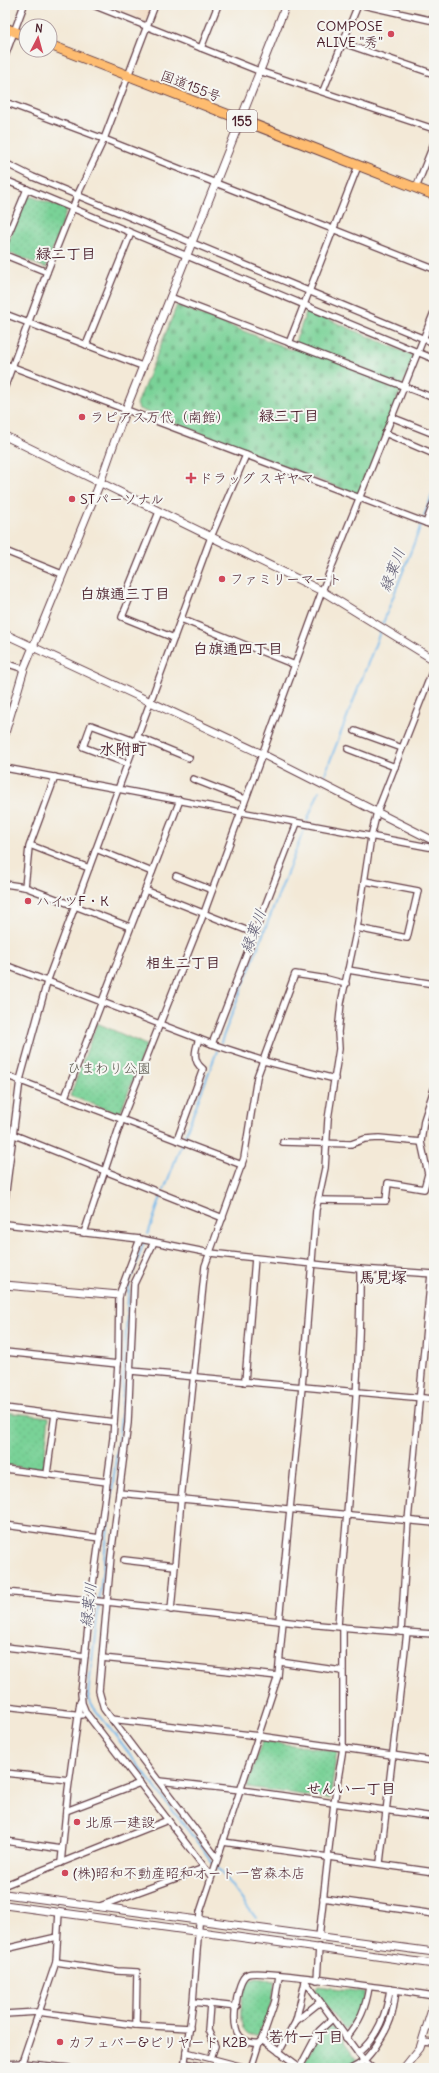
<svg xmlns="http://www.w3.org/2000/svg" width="439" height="2073" viewBox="0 0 439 2073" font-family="Delius,'Klee One',sans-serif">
	<defs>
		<pattern id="grass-dots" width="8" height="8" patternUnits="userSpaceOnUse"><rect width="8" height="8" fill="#79d297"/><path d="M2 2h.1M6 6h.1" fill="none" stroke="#6ab482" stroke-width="1.8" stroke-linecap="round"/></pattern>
		<pattern id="cemetery-stones" width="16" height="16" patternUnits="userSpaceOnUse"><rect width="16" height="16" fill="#79d297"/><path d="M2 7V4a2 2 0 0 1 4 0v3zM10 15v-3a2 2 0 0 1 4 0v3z" fill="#6ab482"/></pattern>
	</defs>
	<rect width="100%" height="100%" fill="#f6f6f2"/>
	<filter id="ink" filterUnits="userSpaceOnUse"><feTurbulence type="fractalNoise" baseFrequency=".025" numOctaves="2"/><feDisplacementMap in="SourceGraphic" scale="8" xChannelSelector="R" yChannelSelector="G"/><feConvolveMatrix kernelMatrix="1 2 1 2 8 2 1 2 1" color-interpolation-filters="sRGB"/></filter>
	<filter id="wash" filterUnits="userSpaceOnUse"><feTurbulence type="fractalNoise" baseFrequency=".012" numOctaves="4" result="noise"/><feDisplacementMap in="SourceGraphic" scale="16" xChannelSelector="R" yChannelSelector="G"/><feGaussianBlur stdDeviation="0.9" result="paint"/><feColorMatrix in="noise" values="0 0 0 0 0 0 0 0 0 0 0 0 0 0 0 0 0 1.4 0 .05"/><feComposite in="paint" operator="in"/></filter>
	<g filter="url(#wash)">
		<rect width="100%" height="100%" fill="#f3e9d7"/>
		<g fill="#f0d6bc">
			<path d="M101,5H153L146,23Z"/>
			<path d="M5,1077L13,1080L14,1083L10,1122H5Z"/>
		</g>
		<g fill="url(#grass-dots)" stroke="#627861">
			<path d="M27,195L67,209L46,268L5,251Z"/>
			<path d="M97,1023L146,1045L120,1114L70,1096Z"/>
			<path d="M5,1412L49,1417L43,1470L5,1465Z"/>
			<path d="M262,1741L337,1751L330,1799L247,1787Z"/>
			<path d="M257,1978L275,1981C273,2000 268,2019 257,2035H250C234,2026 243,2000 245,1985L251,1980Z"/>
			<path d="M318,1986L365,1992L361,2005L347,2030L343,2028L315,1991Z"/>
			<path d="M328,2026H332L357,2059V2062L332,2068L306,2066L304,2063L320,2034Z"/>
		</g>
		<path fill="url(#cemetery-stones)" stroke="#627861" d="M177,305L292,350L307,310L414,356L360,496L139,409L137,404Z"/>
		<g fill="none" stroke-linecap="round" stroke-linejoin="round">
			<g stroke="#75b9eb" stroke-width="2">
				<path d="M424,516L434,490"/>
				<path d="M383,623L421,525"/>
				<path d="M323,779L380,632"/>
				<path d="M307,821L319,791"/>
				<path d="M221,1042L305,827"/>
				<path d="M184,1138L217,1051"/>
				<path d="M164,1190L181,1145"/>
				<path d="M148,1234L161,1197"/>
				<path d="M144,1242L129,1283L121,1416L88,1695L91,1704L214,1864"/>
				<path d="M217,1867L256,1918"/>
			</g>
		</g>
	</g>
	<g filter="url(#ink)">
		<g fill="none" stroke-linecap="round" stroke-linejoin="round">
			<defs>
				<g id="minor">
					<path d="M93,5L259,71L434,129"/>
					<path d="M363,5L434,21"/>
					<path d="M343,43L434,74"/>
					<path d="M201,48L218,5"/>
					<path d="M5,56L24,5"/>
					<path d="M323,91L358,5"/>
					<path d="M5,102L104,139L434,269"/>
					<path d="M5,163L33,177L434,343"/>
					<path d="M5,180L434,359"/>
					<path d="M416,188L434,143"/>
					<path d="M5,242L27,189"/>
					<path d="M5,255L47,272"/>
					<path d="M170,297L434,398"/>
					<path d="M5,314L142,366"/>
					<path d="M289,343L358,166"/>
					<path d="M86,345L131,233"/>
					<path d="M5,364L434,526"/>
					<path d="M5,386L47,272L78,194L104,139L155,5"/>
					<path d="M391,417L434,434"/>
					<path d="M385,433L434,454"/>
					<path d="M159,512L125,596L129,600L122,617L174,638"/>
					<path d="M426,523L434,502"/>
					<path d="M5,551L62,574"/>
					<path d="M181,619L295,665"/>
					<path d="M5,663L24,669"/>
					<path d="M355,731L402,748"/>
					<path d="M138,737L189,758"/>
					<path d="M348,749L395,767"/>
					<path d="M128,764L83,747L91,725L137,742"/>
					<path d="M5,768L434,848"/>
					<path d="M193,779L244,799"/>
					<path d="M30,845L89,868"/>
					<path d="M96,849L152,872"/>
					<path d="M176,876L212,890"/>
					<path d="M5,884L25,887L130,927"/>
					<path d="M25,887L29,847L55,777"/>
					<path d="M145,890L256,934"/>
					<path d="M357,928L407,938L418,891L365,881"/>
					<path d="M5,965L212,1044L297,823"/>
					<path d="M348,970L434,984"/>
					<path d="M212,1044L264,1061L335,1079"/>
					<path d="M5,1075L242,1165"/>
					<path d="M65,1097L180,800"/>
					<path d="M12,1134L223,1218"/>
					<path d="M177,1140L203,1069C192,1061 195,1050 199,1039"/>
					<path d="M283,1142L351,1144L365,1139L379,1138L421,1142"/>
					<path d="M5,1199L20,1080L47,982L211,537L246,455"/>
					<path d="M319,1200L386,1201L388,1183L424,1189L428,1174L421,1142L424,1120L434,1089"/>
					<path d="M5,1224L140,1239L210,1253L360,1269L434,1274"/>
					<path d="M84,1233L122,1119L204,913L322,591L434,312"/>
					<path d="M140,1239L119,1295L118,1364L113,1438L91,1599L81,1693L82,1703L86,1713L211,1876"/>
					<path d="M154,1242L134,1284L128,1423L111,1556L99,1691L104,1709L217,1858"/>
					<path d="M5,1352L118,1364"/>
					<path d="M131,1371L434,1399"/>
					<path d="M245,1382L255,1258"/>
					<path d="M5,1408L114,1422"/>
					<path d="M5,1469L107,1482"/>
					<path d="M47,1474L55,1414"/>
					<path d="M119,1493L434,1523"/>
					<path d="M5,1525L100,1538"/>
					<path d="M124,1560L175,1566"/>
					<path d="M5,1592C148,1604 290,1626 434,1634"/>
					<path d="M171,1610L181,1500L205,1266L244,1158L257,1077L295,974L327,979L346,984"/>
					<path d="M279,1621L302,1387L316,1210L325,1168L328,1119L339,1049L338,1032L341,1003L357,928L371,837L377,812L434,667"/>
					<path d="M338,1626C346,1507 361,1389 360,1269"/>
					<path d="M401,1632L408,1521L431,1274"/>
					<path d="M5,1647L85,1656"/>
					<path d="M102,1658L278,1676"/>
					<path d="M280,1662L342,1671"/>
					<path d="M5,1706L82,1715"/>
					<path d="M111,1719L259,1736L434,1761"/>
					<path d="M5,1773L69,1780"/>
					<path d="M159,1781L241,1790L434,1817"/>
					<path d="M66,1811L140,1783"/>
					<path d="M5,1841L62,1849"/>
					<path d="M223,1842L434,1872"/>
					<path d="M61,1863L68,1790L80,1702"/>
					<path d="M380,1863L407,1632"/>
					<path d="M5,1885L168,1820"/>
					<path d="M323,1898L434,1914"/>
					<path d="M100,1906L204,1868"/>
					<path d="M319,1937L334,1803L343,1748V1627"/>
					<path d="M5,1949L57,1937"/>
					<path d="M56,1962L117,1971L137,1972L136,2025"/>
					<path d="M279,1976L275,2001L262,2039L259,2043C249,2044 238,2039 236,2028C233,2018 237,1978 248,1974C259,1969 369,1987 390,1989L434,1996"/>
					<path d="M303,1978L363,2060L372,2068"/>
					<path d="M317,1980L319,1947"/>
					<path d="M193,2002L237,2007"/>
					<path d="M210,2004L208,2030L215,2046L211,2058"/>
					<path d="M5,2014L38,2012L136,2025L190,2028"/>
					<path d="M296,2021L320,2002"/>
					<path d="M346,2038C360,2022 366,2007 369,1987"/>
					<path d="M262,2039L301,2068"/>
					<path d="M423,2042L434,2043"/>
					<path d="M186,2052L247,2068"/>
					<path d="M279,2052L296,2021L305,1982"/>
					<path d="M358,2053C377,2038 387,2013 390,1989"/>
					<path d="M185,2063L208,2068"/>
					<path d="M5,2064L21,2063L69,2068"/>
					<path d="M300,2067L319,2031L332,2019"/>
					<path d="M20,2068L56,1962L59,1912"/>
					<path d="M184,2068L193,2002L200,1912L278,1676L283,1621"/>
					<path d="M251,2068L259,2043"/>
					<path d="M352,2068C368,2063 388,2030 392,2014C394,2006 395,1998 396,1990"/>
				</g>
				<g id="tertiary">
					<path d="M5,436L322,591L434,660"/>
					<path d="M5,634L262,754L434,841"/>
					<path d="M5,733L24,669L100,483L126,409L286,5"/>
					<path d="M5,1285L119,1295"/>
					<path d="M5,1894L434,1952"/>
					<path d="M5,1905L434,1964"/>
					<path d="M404,2068L420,2048L434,2003"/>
				</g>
				<g id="trunk">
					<path d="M5,28L26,36"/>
					<path d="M50,45L434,195"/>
				</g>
			</defs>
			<use href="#minor" stroke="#633d45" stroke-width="8"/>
			<use href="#tertiary" stroke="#633d45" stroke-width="9"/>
			<use href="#trunk" stroke="#633d45" stroke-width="11"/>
			<use href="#minor" stroke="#fff" stroke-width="5.5"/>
			<use href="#tertiary" stroke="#fff" stroke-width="7"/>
			<use href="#trunk" stroke="#febc70" stroke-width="9"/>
		</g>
	</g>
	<g fill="#d1495b" stroke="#f6f6f2" stroke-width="1.5">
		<circle cx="391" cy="34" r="4"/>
		<circle cx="82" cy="417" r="4"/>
		<path d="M189 472h4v4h4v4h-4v4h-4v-4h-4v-4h4z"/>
		<circle cx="72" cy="499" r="4"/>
		<circle cx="222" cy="579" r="4"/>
		<circle cx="28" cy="901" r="4"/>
		<circle cx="77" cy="1822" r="4"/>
		<circle cx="65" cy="1873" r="4"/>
		<circle cx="60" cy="2042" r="4"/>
	</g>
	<g text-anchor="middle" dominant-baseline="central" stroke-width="4" stroke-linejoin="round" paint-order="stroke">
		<rect fill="#f6f6f2" stroke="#7e6067" stroke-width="1" x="227" y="110" width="30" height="22" rx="3"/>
		<g font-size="13" font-weight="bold" fill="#4a1f2b">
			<text x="242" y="121">155</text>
		</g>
		<g font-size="14" fill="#4a1f2b" stroke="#f6f6f2" text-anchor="start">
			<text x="383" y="26" text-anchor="end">COMPOSE<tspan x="383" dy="16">ALIVE "秀"</tspan></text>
			<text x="90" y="417">ラピアス万代（南館）</text>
			<text x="199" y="478">ドラッグ スギヤマ</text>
			<text x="80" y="499">STパーソナル</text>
			<text x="230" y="579">ファミリーマート</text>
			<text x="36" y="901">ハイツF・K</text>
			<text x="85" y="1822">北原一建設</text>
			<text x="73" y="1873">(株)昭和不動産昭和オート一宮森本店</text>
			<text x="68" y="2042">カフェバー&amp;ビリヤード K2B</text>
		</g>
		<g font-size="14" fill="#4a1f2b" stroke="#f6f6f2">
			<text transform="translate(191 86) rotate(21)">国道155号</text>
		</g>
		<g font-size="14" fill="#58554b" stroke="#f6f6f2">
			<text x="109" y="1068">ひまわり公園</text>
		</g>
		<g font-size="15" font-weight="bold" fill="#4a1f2b" stroke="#f6f6f2">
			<text x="66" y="253">緑二丁目</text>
			<text x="289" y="415">緑三丁目</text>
			<text x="125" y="593">白旗通三丁目</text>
			<text x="238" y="648">白旗通四丁目</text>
			<text x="183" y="962">相生二丁目</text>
			<text x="351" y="1788">せんい一丁目</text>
			<text x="306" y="2036">若竹一丁目</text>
		</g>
		<g font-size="15" font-style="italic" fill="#59556e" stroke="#f6f6f2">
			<text transform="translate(392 570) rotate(-69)">縁葉川</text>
			<text transform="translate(253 931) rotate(-69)">縁葉川</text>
			<text transform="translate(88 1605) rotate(-83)">縁葉川</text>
		</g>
		<g font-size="16" font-weight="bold" fill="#4a1f2b" stroke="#f6f6f2">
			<text x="123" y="749">水附町</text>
			<text x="383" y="1277">馬見塚</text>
		</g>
	</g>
	<rect width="439" height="2073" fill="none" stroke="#f6f6f2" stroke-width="20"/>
	<g transform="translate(38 38) rotate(6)"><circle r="19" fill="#f6f6f2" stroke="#b1a0a2"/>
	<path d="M0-3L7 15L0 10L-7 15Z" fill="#d1495b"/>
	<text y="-6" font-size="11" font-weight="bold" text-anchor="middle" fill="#4a1f2b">N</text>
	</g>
</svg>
